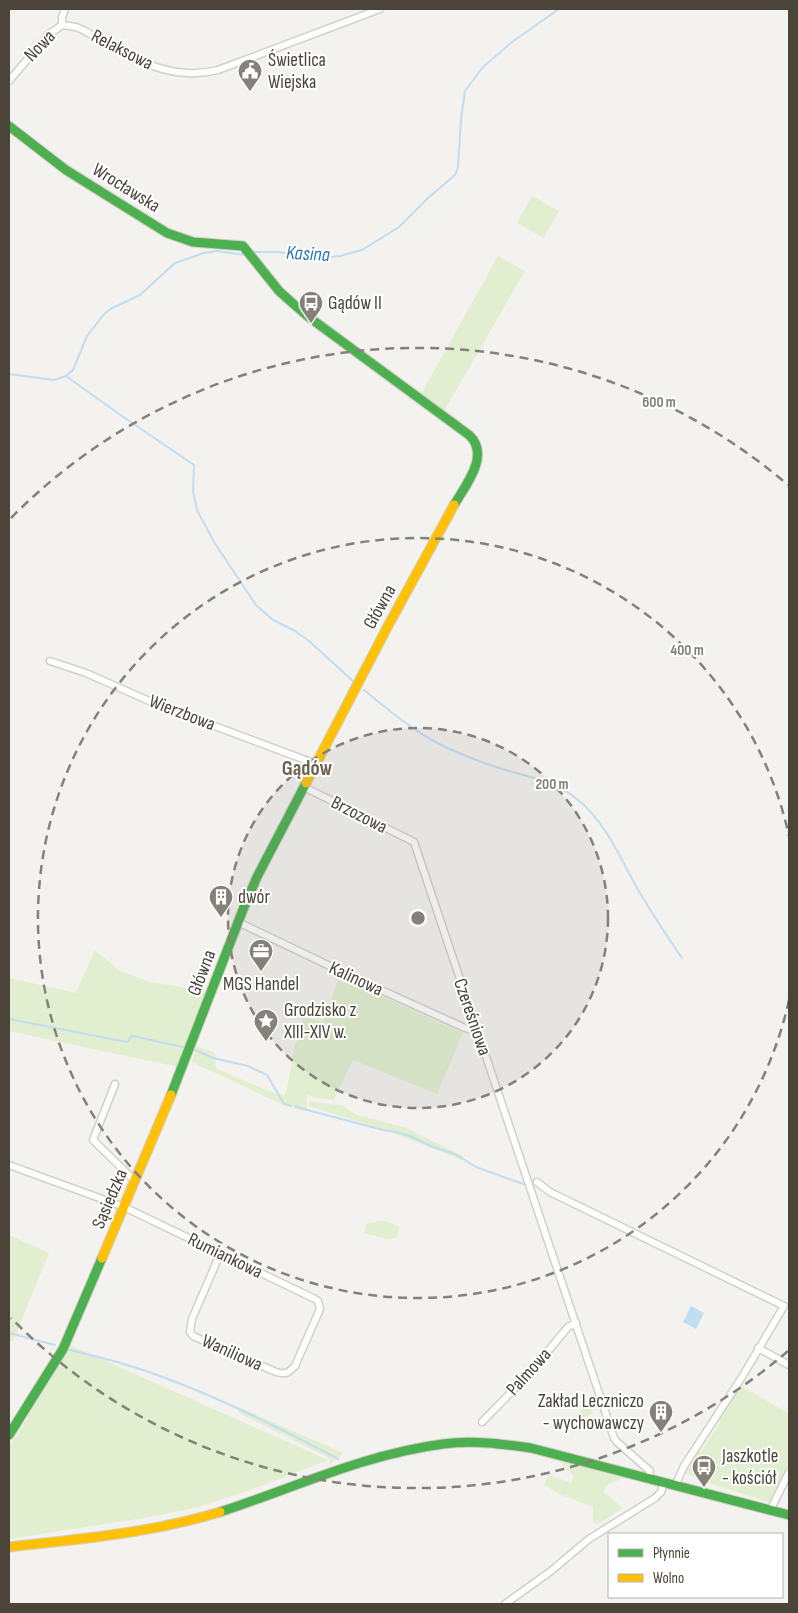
<svg xmlns="http://www.w3.org/2000/svg" width="798" height="1613" viewBox="0 0 798 1613" font-family="'Sofia Sans Condensed',sans-serif">
	<rect width="100%" height="100%" fill="#f4f2ee"/>
	<g fill="#e1eecf">
		<path d="M532,196L559,211L544,238L517,223Z"/>
		<path d="M498,256L525,271L444,411L421,394Z"/>
		<path d="M95,950L120,971L150,982L206,991L178,1067L9,1031V978L76,993Z"/>
		<path d="M339,977L463,1033L437,1094L353,1060L334,1100L315,1098L307,1094V1111L279,1103L192,1062L197,1047L214,1052L216,1057L215,1065L217,1069L266,1090L284,1096L287,1089L295,1045L302,1033L303,1023L300,1016L323,1022Z"/>
		<path d="M309,1101L344,1106L355,1114L406,1128L463,1156L462,1160L388,1131L309,1106Z"/>
		<path d="M383,1220L400,1227L396,1238L387,1239L364,1233L367,1224Z"/>
		<path d="M9,1235L49,1253L13,1341H9Z"/>
		<path d="M70,1345L328,1460L253,1489L195,1508L144,1518L9,1539V1447L22,1427Z"/>
		<path d="M740,1385L789,1414V1465L771,1503L703,1481L684,1472L698,1451H702L720,1422L717,1420Z"/>
		<path d="M588,1403L594,1416L592,1414L582,1418L584,1424L579,1427L575,1422V1416Z"/>
		<path d="M236,1406L343,1453L330,1464L329,1458L239,1413Z"/>
		<path d="M562,1462L624,1478L607,1485L603,1492L623,1508L598,1524L593,1522V1507L562,1495L544,1485L549,1475L571,1483L574,1475L565,1468Z"/>
	</g>
	<path fill="#c0ddf1" d="M691,1306L704,1313L696,1329L683,1322Z"/>
	<g fill="none" stroke-linecap="round" stroke-linejoin="round">
		<g stroke="#c0ddf1" stroke-width="2">
			<path d="M252,252H278L322,258L340,256L362,250L399,227L428,198L455,175L458,167L461,119L465,91L483,67L512,42L559,9"/>
			<path d="M9,374L54,380L66,376L73,370L87,336L105,313L112,308L140,295L175,263L204,253L217,251L245,255"/>
			<path d="M66,376L119,414L194,465L193,491L197,510L214,542L256,605L273,620L295,631L309,641L354,682"/>
			<path d="M364,690C393,714 423,739 459,753C475,760 492,766 509,771C534,778 557,782 578,800C608,824 623,865 643,898C655,918 668,938 682,958"/>
			<path d="M9,1019L127,1042L132,1036L188,1048"/>
			<path d="M193,1049L213,1058L248,1066L267,1075L284,1104L291,1106"/>
			<path d="M296,1107L383,1130L397,1132L412,1137L433,1147L455,1154L476,1167L526,1185"/>
			<path d="M9,1333L55,1345"/>
			<path d="M67,1349C89,1355 112,1360 134,1367C205,1390 272,1424 338,1459"/>
		</g>
		<defs>
			<g id="street">
				<path d="M62,25V17L65,9"/>
				<path d="M9,81L48,35L62,25L76,27L83,30C127,54 166,83 218,70L380,9"/>
				<path d="M50,661L86,673L156,704L316,764"/>
				<path d="M304,787L414,842L614,1438L617,1442L650,1471L648,1479"/>
				<path d="M238,922L359,980L465,1028L477,1031"/>
				<path d="M115,1084L93,1140L135,1181"/>
				<path d="M9,1165L124,1207L315,1299L318,1301L320,1309L295,1366C288,1373 286,1375 276,1372L193,1336L190,1332L192,1319L220,1254"/>
				<path d="M537,1182L550,1192L784,1306L742,1377L684,1466L675,1486"/>
				<path d="M758,1348L789,1365"/>
				<path d="M482,1422L528,1375L568,1327L576,1323"/>
				<path d="M770,1511L789,1472"/>
				<path d="M505,1604L551,1571L589,1539L655,1498L661,1492L664,1483"/>
			</g>
			<g id="fast">
				<path d="M9,126L66,170L167,233L193,242L243,246L279,291L306,315L469,435C491,455 465,486 454,505"/>
				<path d="M171,1095L244,907L257,877L306,783"/>
				<path d="M9,1435L63,1349L102,1258"/>
				<path d="M220,1512C294,1488 365,1454 443,1444C473,1440 502,1444 531,1448L789,1515"/>
			</g>
			<g id="slow">
				<path d="M306,783L389,624L454,505"/>
				<path d="M102,1258L171,1095"/>
				<path d="M9,1547C80,1539 151,1533 220,1512"/>
			</g>
		</defs>
		<use href="#street" stroke="#d2d0cb" stroke-width="9"/>
		<use href="#fast" stroke="#d3cfc5" stroke-width="11"/>
		<use href="#slow" stroke="#d3cfc5" stroke-width="11"/>
		<use href="#street" stroke="#fdfdfc" stroke-width="6"/>
		<use href="#fast" stroke="#4caf50" stroke-width="9"/>
		<use href="#slow" stroke="#ffc107" stroke-width="9"/>
	</g>
	<circle cx="418" cy="918" r="190" fill="#868178" fill-opacity=".12"/>
	<g fill="none" stroke="#868178" stroke-width="2.5" stroke-dasharray="9 6">
		<circle cx="418" cy="918" r="190"/>
		<path d="M789 1000A380 380 0 1 1 789 836"/>
		<path d="M788 1351A570 570 0 0 1 11 1318M11 518A570 570 0 0 1 788 485"/>
	</g>
	<defs>
		<symbol id="civic-pin" viewBox="-11 -11 22 30"><path d="M0 17L-7.5 6A9.5 9.5 0 1 1 7.5 6Z" fill="#868178" stroke="#fff"/><path d="M-.6-6.5H3V-4.5H.6V-3L4-1V1h2V6H-6V1h2V-1L-.6-3ZM-1.2 2.5V6h2.4V2.5Z" fill="#fff"/></symbol>
		<symbol id="bus-pin" viewBox="-11 -11 22 30"><path d="M0 17L-7.5 6A9.5 9.5 0 1 1 7.5 6Z" fill="#868178" stroke="#fff"/><path d="M-5-6H5V4H4V6H2V4H-2V6H-4V4H-5ZM-3.5-4V0h7V-4ZM-3.5 1.2v1.5H-2V1.2ZM2 1.2v1.5H3.5V1.2Z" fill="#fff"/></symbol>
		<symbol id="building-pin" viewBox="-11 -11 22 30"><path d="M0 17L-7.5 6A9.5 9.5 0 1 1 7.5 6Z" fill="#868178" stroke="#fff"/><path d="M-4-6H4V6H1V3H-1V6H-4ZM-2.5-4.3h1.7v1.8h-1.7ZM.8-4.3h1.7v1.8H.8ZM-2.5-1h1.7V.8h-1.7ZM.8-1h1.7V.8H.8Z" fill="#fff"/></symbol>
		<symbol id="office-pin" viewBox="-11 -11 22 30"><path d="M0 17L-7.5 6A9.5 9.5 0 1 1 7.5 6Z" fill="#868178" stroke="#fff"/><path d="M-6-3h4V-5.5h4V-3h4V5H-6ZM-1-4.5V-3h2v-1.5ZM-6 0V1H6V0Z" fill="#fff"/></symbol>
		<symbol id="sight-pin" viewBox="-11 -11 22 30"><path d="M0 17L-7.5 6A9.5 9.5 0 1 1 7.5 6Z" fill="#868178" stroke="#fff"/><path d="M0-6L1.8-2.2L6-1.7L2.9 1.2L3.7 5.4L0 3.3L-3.7 5.4L-2.9 1.2L-6-1.7L-1.8-2.2Z" fill="#fff"/></symbol>
	</defs>
	<g fill-rule="evenodd">
		<use href="#civic-pin" x="236" y="57" width="28" height="38"/>
		<use href="#bus-pin" x="297" y="289" width="28" height="38"/>
		<use href="#building-pin" x="207" y="883" width="28" height="38"/>
		<use href="#office-pin" x="247" y="937" width="28" height="38"/>
		<use href="#sight-pin" x="252" y="1007" width="28" height="38"/>
		<use href="#building-pin" x="647" y="1398" width="28" height="38"/>
		<use href="#bus-pin" x="690" y="1453" width="28" height="38"/>
	</g>
	<g text-anchor="middle" dominant-baseline="central" stroke-width="4" stroke-linejoin="round" paint-order="stroke">
		<g font-size="19" fill="#4b4439" stroke="#fff">
			<text transform="translate(40 46) rotate(-46)">Nowa</text>
			<text transform="translate(122 50) rotate(27)">Relaksowa</text>
			<text transform="translate(126 188) rotate(32)">Wrocławska</text>
			<text transform="translate(380 607) rotate(-61)">Główna</text>
			<text transform="translate(182 713) rotate(21)">Wierzbowa</text>
			<text transform="translate(359 815) rotate(27)">Brzozowa</text>
			<text transform="translate(202 973) rotate(-69)">Główna</text>
			<text transform="translate(356 979) rotate(25)">Kalinowa</text>
			<text transform="translate(472 1017) rotate(71)">Czereśniowa</text>
			<text transform="translate(110 1199) rotate(-67)">Sąsiedzka</text>
			<text transform="translate(225 1256) rotate(26)">Rumiankowa</text>
			<text transform="translate(232 1353) rotate(24)">Waniliowa</text>
			<text transform="translate(529 1372) rotate(-48)">Palmowa</text>
		</g>
		<g font-size="19" fill="#4b4439" stroke="#fff" text-anchor="start">
			<text x="268" y="60">Świetlica<tspan x="268" dy="22">Wiejska</tspan></text>
			<text x="328" y="303">Gądów II</text>
			<text x="238" y="897">dwór</text>
			<text x="261" y="984" text-anchor="middle">MGS Handel</text>
			<text x="284" y="1010">Grodzisko z<tspan x="284" dy="22">XIII-XIV w.</tspan></text>
			<text x="644" y="1401" text-anchor="end">Zakład Leczniczo<tspan x="644" dy="22">- wychowawczy</tspan></text>
			<text x="722" y="1456">Jaszkotle<tspan x="722" dy="22">- kościół</tspan></text>
		</g>
		<g font-size="20" font-style="italic" fill="#2e7ab2" stroke="#fff">
			<text transform="translate(308 254) rotate(3)">Kasina</text>
		</g>
		<g font-size="21" font-weight="bold" fill="#6e6250" stroke="#fff">
			<text x="307" y="768">Gądów</text>
		</g>
	</g>
	<circle cx="418" cy="918" r="8" fill="#868178" stroke="#fff" stroke-width="2.5"/>
	<g font-size="15" text-anchor="middle" font-weight="bold" fill="#868178" stroke="#fff" stroke-width="4" stroke-linejoin="round" paint-order="stroke">
		<text x="659" y="407">600 m</text>
		<text x="687" y="655">400 m</text>
		<text x="552" y="789">200 m</text>
	</g>
	<rect width="798" height="1613" fill="none" stroke="#4b4439" stroke-width="20"/>
	<rect x="608" y="1533" width="175" height="65" fill="#ffffff" stroke="#b7b4b0"/>
	<rect x="618" y="1549" width="25" height="8" fill="#4caf50" stroke="#b7b4b0"/>
	<text x="653" y="1558" font-size="15" fill="#4b4439">Płynnie</text>
	<rect x="618" y="1574" width="25" height="8" fill="#ffc107" stroke="#b7b4b0"/>
	<text x="653" y="1583" font-size="15" fill="#4b4439">Wolno</text>
</svg>
